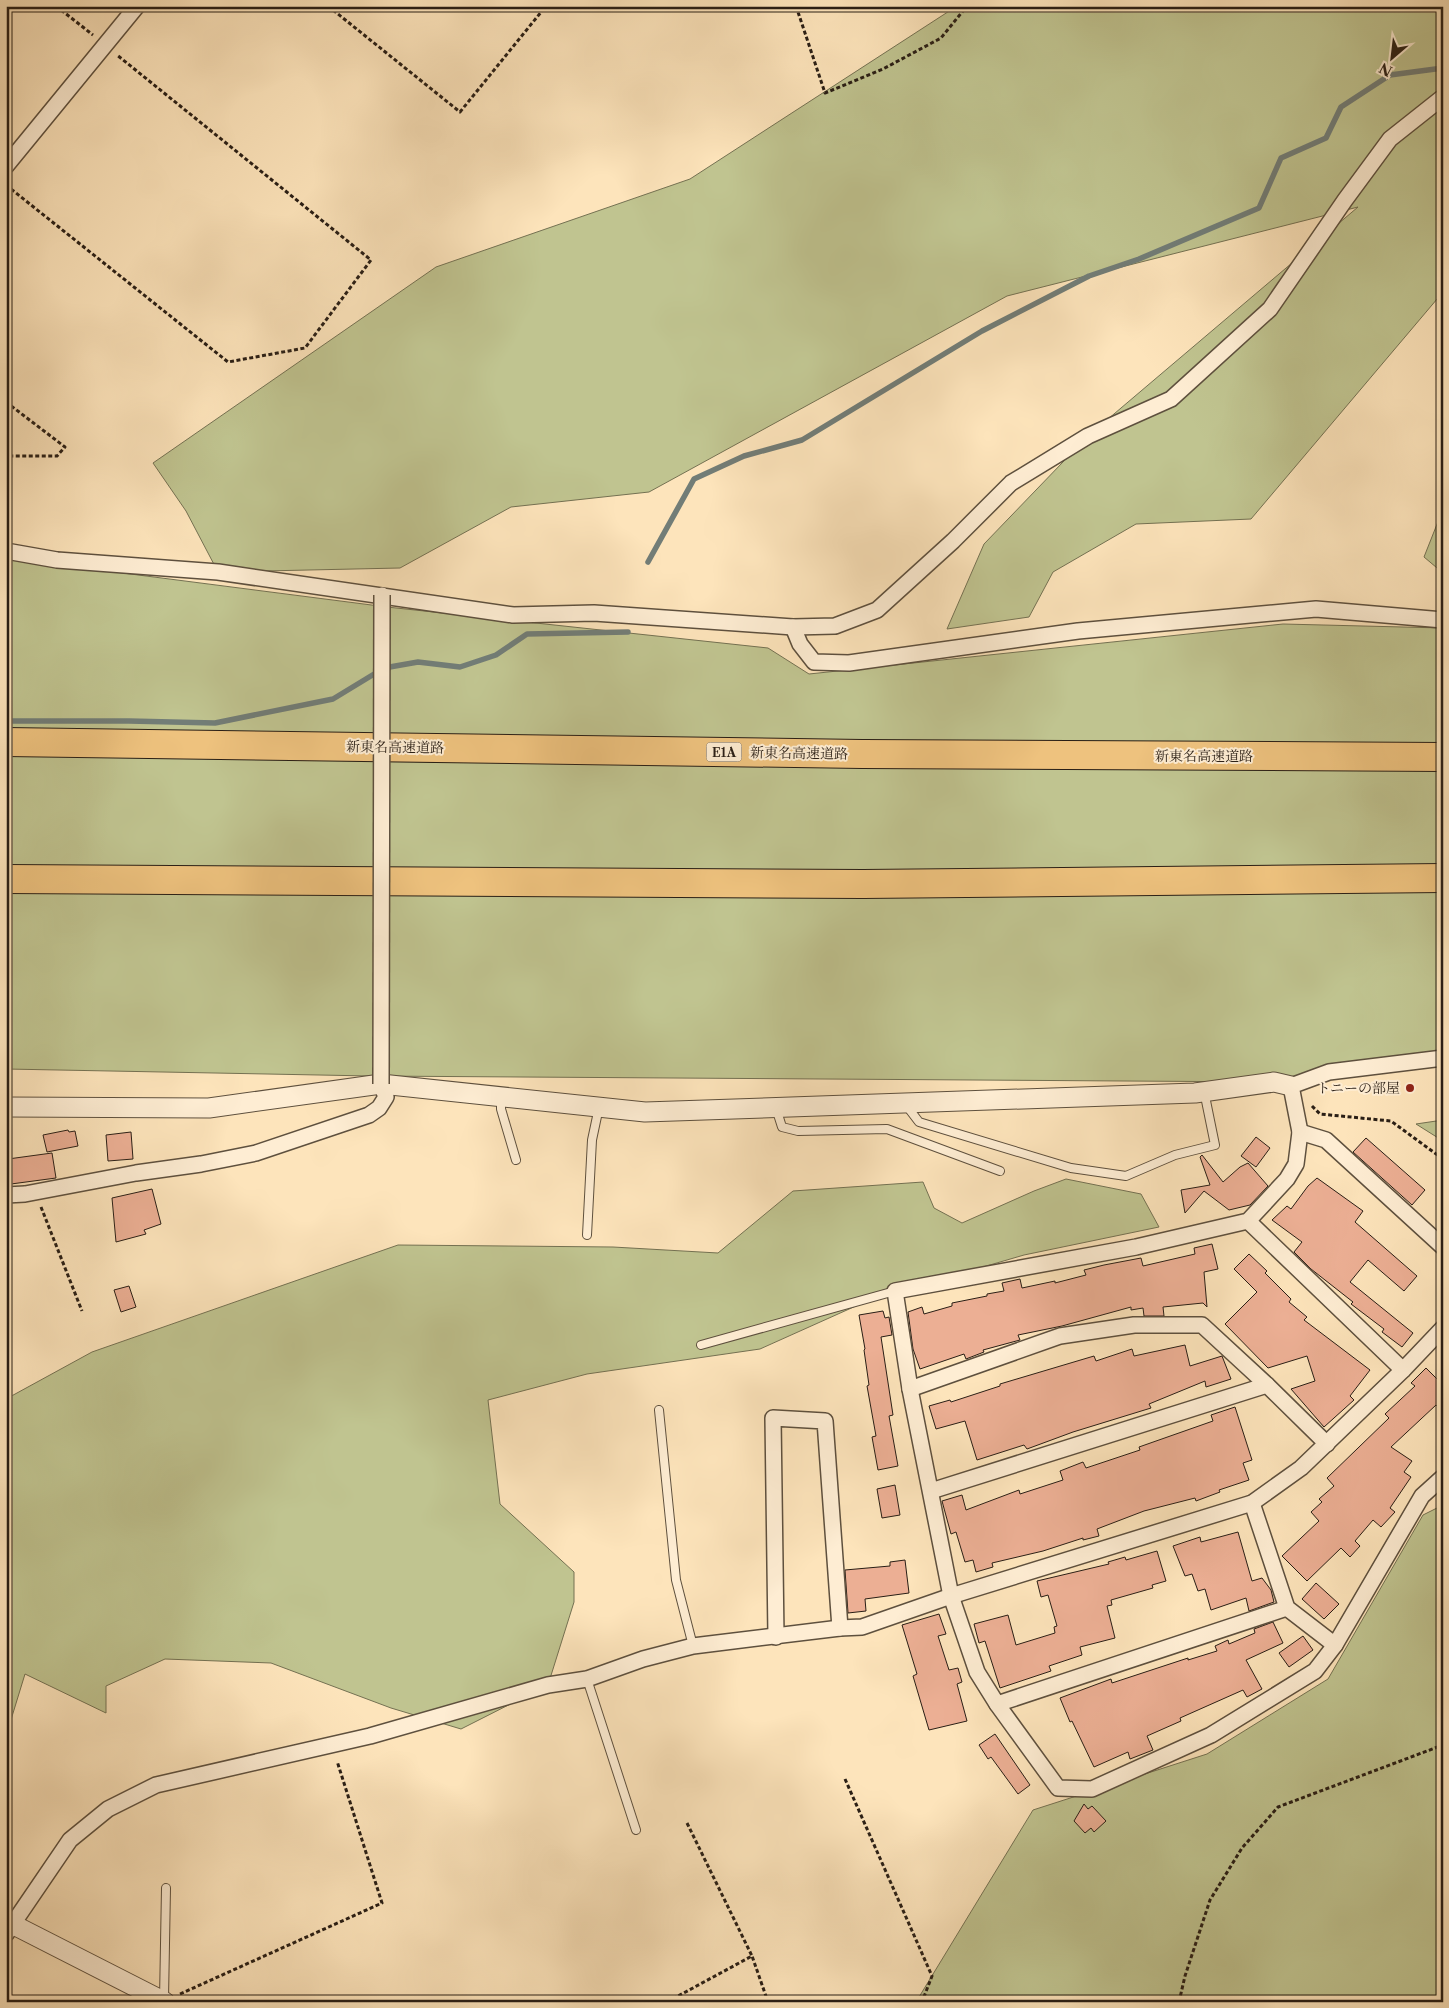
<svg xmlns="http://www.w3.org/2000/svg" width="1449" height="2008" viewBox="0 0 1449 2008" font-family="'Libre Caslon Text','Noto Serif JP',serif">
	<rect width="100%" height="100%" fill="#fde4bb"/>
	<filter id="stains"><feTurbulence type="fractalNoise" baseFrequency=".004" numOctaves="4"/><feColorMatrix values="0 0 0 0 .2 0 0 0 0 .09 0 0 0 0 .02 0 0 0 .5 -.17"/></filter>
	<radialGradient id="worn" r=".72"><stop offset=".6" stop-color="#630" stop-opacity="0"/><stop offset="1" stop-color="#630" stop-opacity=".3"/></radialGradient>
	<g fill="#c0c490" stroke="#747152">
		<path d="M957,6H1443V292L1251,519L1136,524L1053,572L1029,617L947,629L984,544L1088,436L1358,207L1007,296L649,492L511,507L400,568L218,572L186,511L153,463L436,267L690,179Z"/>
		<path d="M1443,509V573L1424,557Z"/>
		<path d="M6,558L387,607L768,648L809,674L1283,624L1443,628V1059L1274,1082L371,1076L6,1069Z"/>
		<path d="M1443,1120V1141L1416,1124Z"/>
		<path d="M1066,1179L1141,1194L1159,1227L1024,1255L867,1301L760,1349L587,1374L488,1400L500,1504L574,1572V1602L548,1685L461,1729L391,1708L271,1663L165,1659L106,1686V1713L25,1674L6,1736V1399L92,1352L398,1245L613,1247L718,1253L793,1191L923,1182L934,1208L962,1223L1034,1191Z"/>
		<path d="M1443,1505V2002H916L1033,1810L1207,1754L1328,1679L1423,1515Z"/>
	</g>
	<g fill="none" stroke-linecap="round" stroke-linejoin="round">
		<g stroke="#727d77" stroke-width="5.5">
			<path d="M648,562L694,479L744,456L802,440L982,331L1089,276L1139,259L1259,208L1281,158L1326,138L1341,107L1390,75L1443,68"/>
			<path d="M6,721H129L215,723L333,699L384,668L418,662L460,667L496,655L527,634L628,632"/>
		</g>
	</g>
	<g fill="#ecaf94" stroke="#291e15">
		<path d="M68,1130L69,1132L75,1131L78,1146L47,1152L43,1135Z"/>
		<path d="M131,1132L133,1159L108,1161L106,1135Z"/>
		<path d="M1256,1137L1270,1148L1256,1167L1241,1156Z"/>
		<path d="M1366,1138L1425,1190L1412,1205L1353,1152Z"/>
		<path d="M52,1153L56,1178L11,1184L8,1159Z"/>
		<path d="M1202,1155L1223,1182L1240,1167L1248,1163L1268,1186L1250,1205L1229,1210L1204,1191L1185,1213L1181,1190L1210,1185L1200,1157Z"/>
		<path d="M1317,1178L1363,1211L1355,1222L1417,1276L1404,1291L1368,1260L1350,1282L1413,1333L1402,1347L1382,1332L1384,1329L1351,1304L1353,1302L1311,1269L1294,1252L1302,1242L1272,1220L1287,1206L1291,1209L1308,1186Z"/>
		<path d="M152,1189L161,1224L144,1230L146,1234L116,1242L112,1198Z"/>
		<path d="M1212,1244L1218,1269L1204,1272L1207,1307L1203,1303L1163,1307L1164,1316H1144L1143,1308L1131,1310V1307L1062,1326L1018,1335L1020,1340L983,1350L984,1352L966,1359L964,1354L920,1369L913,1349L908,1312L922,1307L924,1314L952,1306V1303L987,1296V1294L1004,1291L1002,1283L1020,1279L1022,1288L1055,1281V1283L1086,1275L1084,1270L1104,1265L1141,1258L1143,1266L1195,1254L1194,1248Z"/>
		<path d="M1249,1254L1267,1271L1265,1273L1291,1299L1289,1302L1307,1317L1304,1320L1370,1370L1350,1396L1354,1400L1324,1427L1291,1389L1315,1381L1307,1356L1268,1368L1225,1324L1257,1292L1234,1269Z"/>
		<path d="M129,1286L136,1307L121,1312L114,1290Z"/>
		<path d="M883,1311L885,1318L889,1317L892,1335L881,1337L893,1415L889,1416L898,1466L878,1470L872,1437L876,1436L867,1386L869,1385L864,1350L865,1349L859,1315Z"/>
		<path d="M1185,1345L1190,1366L1222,1356L1231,1379L1206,1387L1205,1381L1149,1404L1151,1408L1073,1432L1027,1449L1024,1445L977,1460L965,1421L936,1429L929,1406L950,1400L951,1402L1000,1386V1384L1094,1356L1096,1361L1132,1349L1134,1356Z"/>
		<path d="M1426,1368L1443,1385V1412L1436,1405L1391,1447L1412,1461L1404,1472L1411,1477L1390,1508L1395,1512L1381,1527L1373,1520L1355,1541L1360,1546L1350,1557L1341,1548L1307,1581L1282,1556L1319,1521L1311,1512L1322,1502L1319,1499L1334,1486L1327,1478L1389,1418L1385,1414L1415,1386L1411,1383Z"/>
		<path d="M1235,1407L1252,1460L1243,1463L1249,1480L1219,1490L1220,1492L1196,1501L1195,1498L1144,1511L1097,1529L1099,1536L1083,1540V1538L1043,1551L992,1563L993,1567L976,1572L973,1560L965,1562L956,1532L951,1534L942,1501L962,1495L966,1510L1019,1490L1020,1494L1063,1480L1060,1471L1083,1462L1086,1468L1140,1450L1139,1447L1213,1421L1211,1415Z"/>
		<path d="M895,1485L900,1515L882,1518L877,1489Z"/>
		<path d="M1238,1532L1252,1581L1262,1578L1271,1590L1274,1602L1249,1611L1246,1598L1211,1610L1205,1589L1198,1591L1192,1574L1185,1576L1173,1546L1200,1537L1201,1542Z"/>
		<path d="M1157,1551L1166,1581L1152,1585L1153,1588L1111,1600L1112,1605L1107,1606L1115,1638L1080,1647L1082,1655L1049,1666L1051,1671L1000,1688L985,1641L979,1643L974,1624L1008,1615L1016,1645L1055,1633L1054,1627L1057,1626L1048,1595L1041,1597L1037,1581L1109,1564L1108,1562L1125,1557L1126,1560Z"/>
		<path d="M905,1560L909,1593L865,1599L866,1611L848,1613L845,1570L890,1566V1562Z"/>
		<path d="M1316,1583L1339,1604L1324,1619L1302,1599Z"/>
		<path d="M939,1614L946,1634L938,1636L949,1670L958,1668L962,1682L957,1684L967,1721L929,1730L913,1676L917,1674L902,1625Z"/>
		<path d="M1273,1622L1283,1643L1246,1660L1262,1689L1247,1697L1243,1690L1180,1718L1181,1721L1147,1736L1153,1750L1130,1759L1128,1752L1094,1767L1072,1721L1070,1722L1060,1698L1111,1679L1112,1683L1188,1658V1660L1217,1651L1215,1646L1228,1640L1229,1644L1255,1633L1254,1629Z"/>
		<path d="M1303,1636L1313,1650L1289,1667L1279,1653Z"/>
		<path d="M995,1734L1030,1785L1018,1794L991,1757L988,1759L979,1745Z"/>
		<path d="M1084,1804L1088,1809L1092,1806L1106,1821L1094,1832L1091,1828L1085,1833L1074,1821Z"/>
	</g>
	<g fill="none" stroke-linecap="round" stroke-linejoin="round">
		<defs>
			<g id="service">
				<path d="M501,1097V1109L516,1160"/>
				<path d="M906,1105L919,1122L1071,1168L1126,1176L1175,1155L1215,1145L1204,1091"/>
				<path d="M776,1108L782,1127L798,1131L887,1129L1000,1171"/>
				<path d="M587,1235L592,1140L599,1107"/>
				<path d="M701,1345L895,1291"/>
				<path d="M659,1410L676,1580L693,1646"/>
				<path d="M587,1679L636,1830"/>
				<path d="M164,1999L166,1888"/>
			</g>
			<g id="minor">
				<path d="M6,166L137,6"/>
				<path d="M6,551L57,560L218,572L513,615L594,613L793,627L835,626L877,610L953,541L1011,483L1088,436L1171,399L1270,309L1345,200L1390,139L1443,97"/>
				<path d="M793,627L800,644L814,662L849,663L1078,631L1316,609L1443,620"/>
				<path d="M1443,1058L1329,1072L1291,1086L1300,1132L1296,1164L1287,1179L1248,1221L1136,1247L895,1291L910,1389L951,1596L977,1672L997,1704L1058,1788L1092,1789L1211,1735L1315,1671L1335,1645L1422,1496L1443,1477"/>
				<path d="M1300,1132L1326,1140L1443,1247"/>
				<path d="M6,1195L25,1194L136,1173L201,1164L256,1153L369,1115L379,1108L386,1097L381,1084"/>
				<path d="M1248,1221L1403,1370"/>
				<path d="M910,1389L1060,1336L1134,1325H1202L1267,1385"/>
				<path d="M931,1491L1267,1385L1327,1444"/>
				<path d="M1252,1503L1287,1608L1335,1645"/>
				<path d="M776,1637L773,1418L825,1421L840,1628"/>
				<path d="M997,1704L1287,1608"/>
				<path d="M6,1934L70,1840L108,1809L156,1785L370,1736L548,1685L587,1679L643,1659L693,1646L840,1628L862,1627L951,1596L1252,1503L1301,1468L1403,1370L1443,1328"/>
			</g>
			<g id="tertiary">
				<path d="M6,1107L209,1108L381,1084L645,1112L1195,1093L1274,1082L1291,1086"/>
				<path d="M6,1921L165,2002"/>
			</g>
			<g id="motorway">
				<path d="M6,742L862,754L1443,757"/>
				<path d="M6,879L863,884L1443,878"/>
			</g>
		</defs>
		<use href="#service" stroke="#5e503e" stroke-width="10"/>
		<use href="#minor" stroke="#5e503e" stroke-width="18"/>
		<use href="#tertiary" stroke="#5e503e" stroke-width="21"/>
		<use href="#motorway" stroke="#291e15" stroke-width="30"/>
		<g stroke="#291e15" stroke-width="3" stroke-dasharray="4 2.5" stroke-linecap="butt">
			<path d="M56,6L93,35"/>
			<path d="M328,6L460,112L546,6"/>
			<path d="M796,6L825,93L883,69L941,38L967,6"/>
			<path d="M6,185L228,362L305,348L371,260L117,55"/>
			<path d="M6,402L65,447L57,456H6"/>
			<path d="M1312,1106L1320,1114L1391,1121L1443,1159"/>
			<path d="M41,1207L82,1311"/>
			<path d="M845,1779L932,1976L922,2002"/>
			<path d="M687,1823L752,1956"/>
			<path d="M180,1994L382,1903L337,1761"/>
			<path d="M667,2002L752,1956L768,2002"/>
			<path d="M1179,2002L1185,1976L1210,1900L1242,1848L1278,1807L1443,1745"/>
		</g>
		<use href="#service" stroke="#feedd3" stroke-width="8"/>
		<use href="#minor" stroke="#feedd3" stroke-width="15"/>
		<use href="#tertiary" stroke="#feedd3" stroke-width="19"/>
		<use href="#motorway" stroke="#eec27e" stroke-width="28"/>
		<defs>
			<path id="minor-bridge" d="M381,1084L382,595"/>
		</defs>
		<use href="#minor-bridge" stroke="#5e503e" stroke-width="18" stroke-linecap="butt"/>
		<use href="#minor-bridge" stroke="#feedd3" stroke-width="15"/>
	</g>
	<circle fill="#8f2418" stroke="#feedd3" stroke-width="2" cx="1410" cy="1088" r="5"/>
	<g text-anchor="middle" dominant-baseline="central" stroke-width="4" stroke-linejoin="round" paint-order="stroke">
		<rect fill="#feedd3" stroke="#695c4e" stroke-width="1" x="706.5" y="742.5" width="35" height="19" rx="4"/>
		<g font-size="12" font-weight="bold" fill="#291e15">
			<text x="724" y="752">E1A</text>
		</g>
		<g font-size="14" fill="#291e15" stroke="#feedd3">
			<text transform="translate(395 747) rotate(1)">新東名高速道路</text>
			<text transform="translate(799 753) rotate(1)">新東名高速道路</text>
			<text x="1204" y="756">新東名高速道路</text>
		</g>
		<g font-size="14" fill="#291e15" stroke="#feedd3" text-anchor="end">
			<text x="1400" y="1088">トニーの部屋</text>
		</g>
	</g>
	<rect width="1449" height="2008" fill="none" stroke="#fde4bb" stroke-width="25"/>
	<rect x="8" y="8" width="1434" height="1993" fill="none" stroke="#291e15" stroke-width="2.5"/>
	<rect x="12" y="12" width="1424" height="1983" fill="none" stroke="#291e15"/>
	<g transform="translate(1392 58) rotate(208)" stroke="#feedd3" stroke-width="4" paint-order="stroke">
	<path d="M0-4L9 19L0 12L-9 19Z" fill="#291e15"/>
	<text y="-8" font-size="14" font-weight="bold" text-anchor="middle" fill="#291e15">N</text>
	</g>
	<rect width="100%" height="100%" filter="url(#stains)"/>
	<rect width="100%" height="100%" fill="url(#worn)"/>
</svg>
